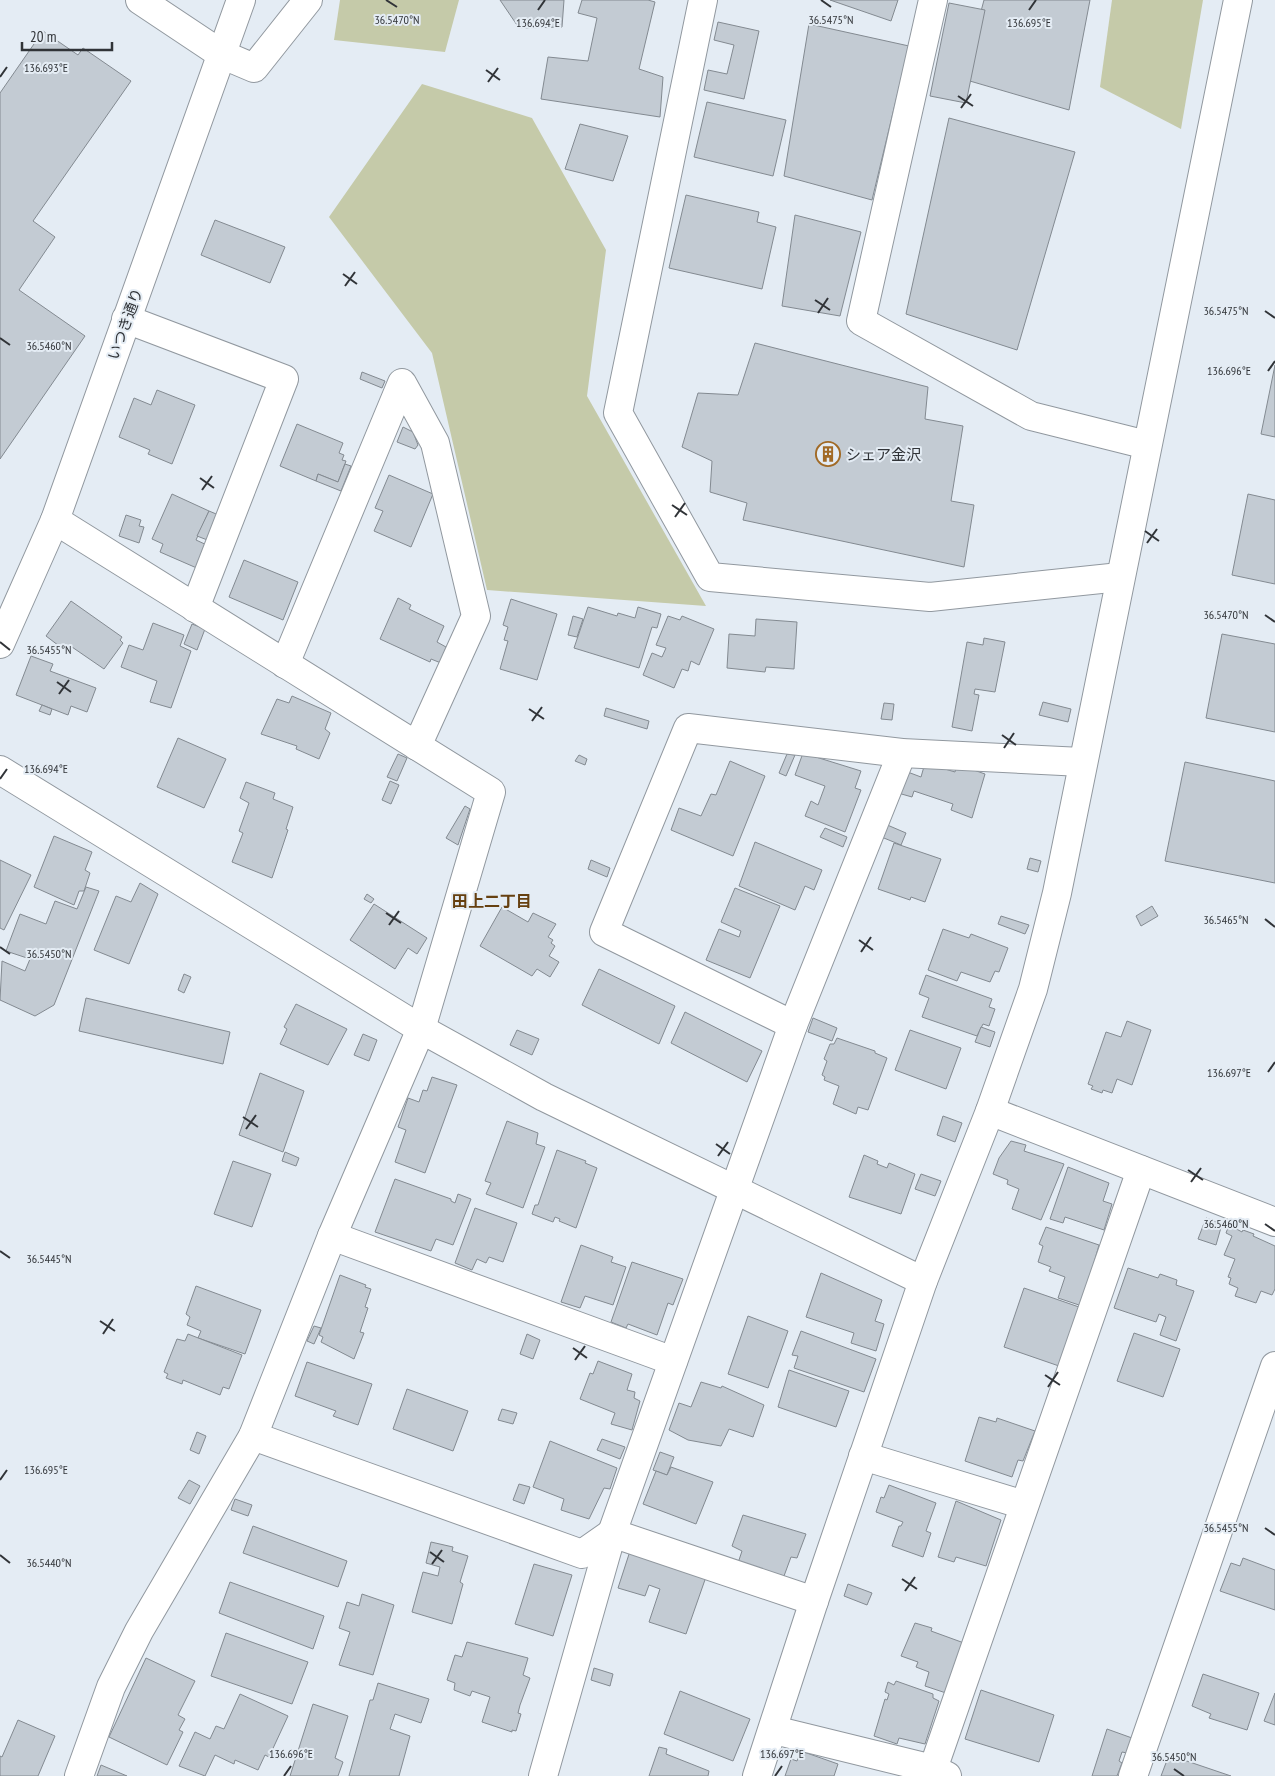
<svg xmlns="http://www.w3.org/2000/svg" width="1275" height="1776" viewBox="0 0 1275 1776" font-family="'PT Sans Narrow','Noto Sans JP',sans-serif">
	<rect width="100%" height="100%" fill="#e4ecf4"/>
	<g fill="#c5caa9">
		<path d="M340,0H459L445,52L334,40Z"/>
		<path d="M1112,0H1203L1181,129L1100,87Z"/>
		<path d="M422,84L532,118L606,250L587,396L706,606L487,590L432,353L329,217Z"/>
	</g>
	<g fill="#c3cbd3" stroke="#838a91">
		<path d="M500,0H564L562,27L519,28Z"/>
		<path d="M582,0H648L655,2L639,69L663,77L660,117L541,99L548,57L588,61L597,18L578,13Z"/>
		<path d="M830,0H898L891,21Z"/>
		<path d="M984,0H1090L1069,110L963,79Z"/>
		<path d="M949,3L985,10L966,103L930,96Z"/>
		<path d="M718,22L759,31L744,99L704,90L708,70L727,74L734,45L714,40Z"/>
		<path d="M809,24L909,46L872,200L784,176Z"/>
		<path d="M43,31L78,55L83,48L131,81L33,221L55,237L19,290L85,336L0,459V93Z"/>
		<path d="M707,102L786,120L773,176L694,157Z"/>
		<path d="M949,118L1075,152L1017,350L906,314Z"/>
		<path d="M580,124L628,136L613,181L565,169Z"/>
		<path d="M686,195L759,212L757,222L776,227L762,289L669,268Z"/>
		<path d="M795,215L861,232L840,316L782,306Z"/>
		<path d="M215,220L285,247L270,283L201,255Z"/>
		<path d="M755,343L928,387L925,419L963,426L951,501L974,505L964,567L743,520L747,503L710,492L712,461L682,447L698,393L738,395Z"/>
		<path d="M1275,365V437L1261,434Z"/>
		<path d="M362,372L385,381L382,388L360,379Z"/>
		<path d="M157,390L195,405L172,464L148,454L150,450L119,437L134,398L151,405Z"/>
		<path d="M297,424L343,443L339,453L344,455L342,460L346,461L338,482L318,474L316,481L280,466Z"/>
		<path d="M403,427L413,432L418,445L415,449L397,442Z"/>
		<path d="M345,464L351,466L341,491L316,481L318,474L338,482Z"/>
		<path d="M389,475L433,494L411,547L374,531L383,511L375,508Z"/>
		<path d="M172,494L209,511L196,540L209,546L199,569L160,552L163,544L152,539Z"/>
		<path d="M1248,494L1275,500V584L1232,575Z"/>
		<path d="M209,511L221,516L210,541L197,536Z"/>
		<path d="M126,515L141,520L139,526L144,527L139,543L119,536Z"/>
		<path d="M244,560L298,582L283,620L229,597Z"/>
		<path d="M398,598L411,605L409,609L444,626L437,642L446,647L441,663L431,659L430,662L380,639Z"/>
		<path d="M511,599L557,614L537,680L500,669L508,641L504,640L508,627L503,625Z"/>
		<path d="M71,601L122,637L120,640L123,643L104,669L72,647L67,652L46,636Z"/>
		<path d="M588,607L617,616L618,613L635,618L638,607L661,614L657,628L652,627L639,668L574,648Z"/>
		<path d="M573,616L583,619L577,637L568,635Z"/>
		<path d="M668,616L680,620L682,616L714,629L699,665L691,661L688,671L682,669L674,688L643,675L652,653L662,657L666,648L656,645Z"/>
		<path d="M756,619L797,622L794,669L766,667L765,672L727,668L729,634L755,636Z"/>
		<path d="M153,623L184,635L180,646L191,651L171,708L150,702L157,681L121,667L129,645L143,650Z"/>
		<path d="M192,624L205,629L197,650L184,644Z"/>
		<path d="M1222,634L1275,644V732L1206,718Z"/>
		<path d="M984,638L1005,642L995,692L975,689L974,694L979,695L972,731L952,727L967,642L983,645Z"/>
		<path d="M31,656L53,664L50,671L96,688L87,712L71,706L68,715L16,695Z"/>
		<path d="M292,696L331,713L325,729L330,733L319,759L296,749L297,746L261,734L277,699L289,703Z"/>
		<path d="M1043,702L1071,709L1068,722L1039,715Z"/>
		<path d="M884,703L894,704L892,720L881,719Z"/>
		<path d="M42,705L52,709L50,715L39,711Z"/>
		<path d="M606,708L649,721L647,729L604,716Z"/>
		<path d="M178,738L226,759L204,808L157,787Z"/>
		<path d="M803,753L861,771L855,788L861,790L845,832L805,816L811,801L818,805L825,786L795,775Z"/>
		<path d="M398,754L407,758L397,781L387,777Z"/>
		<path d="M787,754L795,755L786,776L779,773Z"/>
		<path d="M579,755L587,759L585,765L575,761Z"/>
		<path d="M730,761L765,776L733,856L671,830L679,808L701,816L711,794L716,795Z"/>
		<path d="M1185,762L1275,781V883L1165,861Z"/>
		<path d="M925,763L955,772L957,764L985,774L972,818L951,810L953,804L914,791L912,797L898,793L905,771L921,777Z"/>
		<path d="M390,781L399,785L391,804L382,800Z"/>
		<path d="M246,782L275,793L273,799L293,807L286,829L288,830L272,878L232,862L243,833L239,831L249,803L240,798Z"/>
		<path d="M465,806L470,809L458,845L446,838Z"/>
		<path d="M885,824L906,833L901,845L879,836Z"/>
		<path d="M825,828L847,837L843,847L820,837Z"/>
		<path d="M54,836L92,852L85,870L90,873L84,891H79L74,905L34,887Z"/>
		<path d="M755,842L822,870L814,890L805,886L795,910L739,886Z"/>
		<path d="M894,843L941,859L925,902L911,897L910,900L878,889Z"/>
		<path d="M1030,858L1041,861L1038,872L1027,869Z"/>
		<path d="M0,860L31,875L4,930L0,928Z"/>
		<path d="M591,860L610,868L607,877L588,869Z"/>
		<path d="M140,883L158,894L129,964L94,950L116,896L131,902Z"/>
		<path d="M86,887L99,891L54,1005L35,1016L0,1000L2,961L25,971L30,959L6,951L20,914L46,924L55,901L77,909Z"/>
		<path d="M735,888L780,906L750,978L706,960L719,929L739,937L741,931L721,922Z"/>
		<path d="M367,894L374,899L371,903L364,899Z"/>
		<path d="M374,904L427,938L417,954L408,948L395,969L350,940Z"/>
		<path d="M1152,906L1158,916L1141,926L1136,916Z"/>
		<path d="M502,907L528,922L533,913L556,924L548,937L553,940L551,943L555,946L549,956L559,962L550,977L537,969L532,976L480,946Z"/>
		<path d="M1001,916L1029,925L1025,934L998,924Z"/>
		<path d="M943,929L969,938L971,934L1008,948L999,972L995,971L990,982L961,972L957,981L928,970Z"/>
		<path d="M599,969L675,1006L659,1044L582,1005Z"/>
		<path d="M184,974L191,977L184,993L178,990Z"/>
		<path d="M926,975L992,999L989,1007L995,1009L989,1026L983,1024L977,1036L922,1017L929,998L919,994Z"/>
		<path d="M86,998L230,1032L223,1064L79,1031Z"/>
		<path d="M296,1004L347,1029L328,1065L280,1044L287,1029L284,1027Z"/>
		<path d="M685,1012L762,1051L747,1082L671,1043Z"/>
		<path d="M813,1018L837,1028L832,1041L808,1032Z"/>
		<path d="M1127,1021L1151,1030L1132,1085L1117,1079L1112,1093L1103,1090L1102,1093L1091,1089L1093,1086L1088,1084L1106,1032L1121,1037Z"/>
		<path d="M981,1027L995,1032L990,1047L975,1042Z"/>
		<path d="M517,1030L539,1039L532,1055L510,1045Z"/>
		<path d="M910,1030L961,1048L946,1089L895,1070Z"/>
		<path d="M363,1034L377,1040L369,1061L354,1055Z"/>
		<path d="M837,1038L875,1051V1053L887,1058L868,1110L858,1107L856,1114L833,1104L839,1086L824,1080L825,1077L822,1075L827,1061L824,1059L830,1044H834Z"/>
		<path d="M260,1073L304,1091L283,1152L239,1135Z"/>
		<path d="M432,1077L457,1085L425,1173L395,1162L406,1130L398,1127L408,1098L419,1102L423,1090L427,1091Z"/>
		<path d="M943,1116L962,1123L955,1142L937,1135Z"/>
		<path d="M507,1121L538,1133L536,1144L545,1147L523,1208L486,1194L491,1183L485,1181Z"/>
		<path d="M1011,1141L1026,1145L1024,1151L1064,1164L1041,1220L1012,1209L1019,1189L1007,1184L1008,1180L993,1174L999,1158Z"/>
		<path d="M557,1150L586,1161L585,1163L597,1168L576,1228L559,1221L560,1219L555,1217L553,1222L532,1214L535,1205H538Z"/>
		<path d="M285,1152L299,1158L296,1166L282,1161Z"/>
		<path d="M864,1155L878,1161L877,1164L887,1168L889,1163L915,1174L901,1214L849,1197Z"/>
		<path d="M233,1161L271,1174L252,1227L214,1214Z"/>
		<path d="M1068,1167L1109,1183L1103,1201L1112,1204L1104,1230L1065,1217L1063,1223L1050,1219Z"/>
		<path d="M921,1174L941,1181L935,1196L915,1189Z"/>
		<path d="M395,1179L451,1199V1201L455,1203L458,1194L471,1199L453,1245L436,1239L431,1251L375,1232Z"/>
		<path d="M475,1208L517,1223L503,1262L489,1257L486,1263L477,1259L472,1270L455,1263Z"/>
		<path d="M1206,1218L1222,1224L1216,1245L1198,1239Z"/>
		<path d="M1229,1225L1242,1232L1243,1230L1254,1234L1253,1236L1275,1246V1289L1272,1295L1261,1291L1256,1303L1235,1296L1238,1288L1229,1284L1231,1278L1228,1277L1235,1259L1224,1255L1232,1236L1226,1233Z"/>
		<path d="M1046,1227L1099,1245L1082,1306L1058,1298L1065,1277L1049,1271L1051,1267L1038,1262L1043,1246L1039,1244Z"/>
		<path d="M581,1245L613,1257L611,1262L626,1267L613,1305L585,1296L580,1308L561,1302Z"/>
		<path d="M632,1262L683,1279L673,1305L668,1303L657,1335L628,1324L626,1328L611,1322Z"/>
		<path d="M1128,1268L1158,1278L1160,1274L1177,1280L1176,1285L1194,1291L1176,1341L1160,1335L1166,1317L1159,1314L1156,1322L1114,1308Z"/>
		<path d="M821,1273L882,1300L875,1321L884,1324L876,1351L851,1343L854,1333L806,1317Z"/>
		<path d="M340,1275L366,1285L365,1287L371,1289L365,1307L368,1308L360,1332L364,1333L354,1359L321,1342L323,1337L319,1335Z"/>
		<path d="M196,1286L261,1310L245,1354L198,1338L201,1331L187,1325L190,1317L186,1314Z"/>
		<path d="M1024,1288L1079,1307L1059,1366L1004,1347Z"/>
		<path d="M748,1316L788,1331L768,1388L728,1374Z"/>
		<path d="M314,1326L321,1328L314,1344L307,1341Z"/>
		<path d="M801,1331L876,1359L864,1392L794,1368L798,1356L792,1355Z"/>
		<path d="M1134,1333L1180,1349L1163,1397L1117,1381Z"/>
		<path d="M188,1334L242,1355L229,1389L223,1387L220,1395L183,1380L182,1384L166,1378L168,1374L164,1372L177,1339L185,1341Z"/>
		<path d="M527,1334L540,1340L533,1359L520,1354Z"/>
		<path d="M598,1361L632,1374L627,1390L635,1392L634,1398L640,1401L632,1430L611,1424L615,1413L580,1399L590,1373L593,1374Z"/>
		<path d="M307,1362L372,1384L358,1425L333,1416L336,1411L295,1396Z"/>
		<path d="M789,1370L849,1391L836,1427L778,1407Z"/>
		<path d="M701,1382L721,1388L722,1386L764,1405L753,1437L729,1429L721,1446L688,1440L669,1430L679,1403L691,1407Z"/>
		<path d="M407,1389L468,1411L453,1451L393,1429Z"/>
		<path d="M502,1409L517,1413L513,1424L498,1420Z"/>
		<path d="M979,1417L996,1422L997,1418L1035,1431L1023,1461L1018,1460L1012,1477L965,1461Z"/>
		<path d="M197,1432L206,1436L199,1454L190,1450Z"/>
		<path d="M602,1439L625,1447L620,1459L597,1450Z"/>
		<path d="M550,1441L617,1468L610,1489L604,1488L589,1519L561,1510L564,1499L533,1487Z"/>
		<path d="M660,1452L674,1457L667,1475L653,1470Z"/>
		<path d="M671,1467L713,1482L696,1524L643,1504L656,1471L667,1475Z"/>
		<path d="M189,1480L200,1486L190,1504L178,1498Z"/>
		<path d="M519,1484L530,1487L524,1504L513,1500Z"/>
		<path d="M889,1485L936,1503L926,1531L931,1533L923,1557L892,1546L899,1526H901L903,1522L876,1512L881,1497L884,1498Z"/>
		<path d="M235,1499L252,1505L248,1516L231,1510Z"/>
		<path d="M956,1501L1001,1520L986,1566L956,1557L954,1562L938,1557Z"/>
		<path d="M743,1515L806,1534L797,1558L791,1557L784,1576L738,1563L742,1551L732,1546Z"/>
		<path d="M253,1526L347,1561L338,1587L243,1553Z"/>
		<path d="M431,1542L453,1547L452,1551L468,1556L460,1582L463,1584L452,1624L412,1612L423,1572L438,1576L440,1567L426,1563Z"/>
		<path d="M631,1548L707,1574L686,1634L649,1622L660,1589L649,1585L645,1596L618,1588Z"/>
		<path d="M1243,1558L1275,1570V1610L1220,1591L1231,1563L1240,1566Z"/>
		<path d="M534,1564L572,1575L553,1636L515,1624Z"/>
		<path d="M230,1582L324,1616L313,1649L219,1613Z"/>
		<path d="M848,1584L872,1593L867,1605L844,1596Z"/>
		<path d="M362,1594L394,1605L373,1675L339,1665L350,1632L339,1628L347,1602L359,1606Z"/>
		<path d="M915,1623L932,1628L931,1631L964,1643L946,1693L925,1686L929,1672L916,1667L918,1662L901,1656Z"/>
		<path d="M226,1633L308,1662L292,1704L211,1676Z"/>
		<path d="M467,1642L528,1658L523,1675L530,1678L520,1705L518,1713L521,1714L516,1731L512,1730V1732L482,1722L490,1697L472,1691L470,1696L454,1690L455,1683L447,1680L455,1655L462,1657Z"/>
		<path d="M146,1658L195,1681L178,1715L185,1719L179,1730L183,1732L167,1765L109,1737Z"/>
		<path d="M594,1668L613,1674L610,1686L591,1680Z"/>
		<path d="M1203,1674L1259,1693L1247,1730L1209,1718L1211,1714L1192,1706Z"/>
		<path d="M896,1681L933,1694V1698L939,1701L925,1744L899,1738L897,1744L874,1736L885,1699L887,1700L889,1694L885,1692L888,1682L894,1685Z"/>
		<path d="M378,1683L429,1699L421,1723L395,1714L390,1729L410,1736L399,1776H349L370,1700H373Z"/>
		<path d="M981,1690L1054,1715L1039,1762L965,1739Z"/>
		<path d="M680,1691L750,1719L733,1761L664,1734Z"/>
		<path d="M1275,1693V1725L1264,1721Z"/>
		<path d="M240,1694L288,1716L269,1757L265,1755L258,1770L235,1760L234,1764L215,1755L205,1776L179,1766L195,1732L210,1739L216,1726L224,1729Z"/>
		<path d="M313,1704L348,1716L335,1758L343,1762L338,1776H290Z"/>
		<path d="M18,1720L55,1736L38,1776H0V1756L2,1757Z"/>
		<path d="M1107,1729L1132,1738L1127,1753L1122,1752L1119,1761L1122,1763L1117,1776H1092Z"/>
		<path d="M659,1747L667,1749L666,1754L709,1771L708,1776H649Z"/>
		<path d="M801,1751L838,1764L834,1776H785L791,1759L797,1761Z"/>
		<path d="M1169,1755L1231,1776H1161Z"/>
		<path d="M101,1765L127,1776H97Z"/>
	</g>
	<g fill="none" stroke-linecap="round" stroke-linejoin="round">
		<defs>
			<g id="minor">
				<path d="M140,0L221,54L254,68L308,0"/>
				<path d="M703,0L618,413L710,577L930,597L1120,577"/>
				<path d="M933,0L861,321L1031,416L1147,445"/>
				<path d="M126,319L284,379L195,608"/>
				<path d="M55,520L491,792L421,1029L332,1236L253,1436L139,1631L111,1687L79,1776"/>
				<path d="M285,664L402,383L435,443L476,616L417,746"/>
				<path d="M793,1025L604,932L688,728L902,753L1082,762"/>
				<path d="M990,1111L1275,1222"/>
				<path d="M332,1236L673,1361"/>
				<path d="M253,1436L582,1554L612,1533"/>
				<path d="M863,1456L1024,1505"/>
				<path d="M612,1533L814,1601"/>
				<path d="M774,1730L933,1769L947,1776"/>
				<path d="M933,1769L1141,1170"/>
				<path d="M543,1776L612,1533L793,1025L902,753"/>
				<path d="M1133,1776L1275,1366"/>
			</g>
			<g id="tertiary">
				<path d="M0,644L55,520L241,0"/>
				<path d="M0,770L421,1029L544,1097L923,1281"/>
				<path d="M757,1776L814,1601L923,1281L990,1111L1033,989L1057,893L1238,0"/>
			</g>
		</defs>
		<use href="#minor" stroke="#91989f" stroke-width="30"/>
		<use href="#tertiary" stroke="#91989f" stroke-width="30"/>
		<use href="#minor" stroke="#fff" stroke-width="28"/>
		<use href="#tertiary" stroke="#fff" stroke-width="28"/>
	</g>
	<path fill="none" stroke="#313438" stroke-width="2" d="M386,0L397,7M821,0L831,7M538,10L545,0M1029,10L1036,0M486,70L500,80M0,77L7,67M488,82L498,68M958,96L973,106M961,108L971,94M343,274L357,284M345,286L355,272M815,300L830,310M1265,311L1275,318M818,313L828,298M0,338L10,345M1268,371L1275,361M200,478L214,488M202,490L212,476M672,505L687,515M675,517L685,503M1145,531L1159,541M1147,543L1157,529M1265,615L1275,622M0,642L10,650M57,682L71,692M59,694L69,680M529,709L544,719M532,721L542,707M1002,735L1016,745M1004,748L1014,733M0,779L7,769M386,913L401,923M1265,919L1275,927M389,925L399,911M859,940L873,950M0,947L10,954M861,952L871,937M1268,1072L1275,1062M243,1117L258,1127M246,1129L256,1115M716,1144L730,1154M718,1156L728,1142M1188,1170L1203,1180M1191,1182L1201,1168M1265,1224L1275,1231M0,1251L10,1258M100,1321L115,1331M103,1334L113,1319M573,1348L587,1358M575,1360L585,1346M1045,1375L1060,1385M1048,1387L1058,1372M0,1480L7,1470M1265,1528L1275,1535M430,1552L444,1562M0,1555L10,1563M432,1564L442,1550M902,1579L917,1589M905,1591L915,1577M1174,1769L1184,1776M284,1776L291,1766M775,1776L782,1766"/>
	<defs>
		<symbol id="building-ring" viewBox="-11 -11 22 22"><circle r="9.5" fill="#e4ecf4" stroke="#a16a26" stroke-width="1.5"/><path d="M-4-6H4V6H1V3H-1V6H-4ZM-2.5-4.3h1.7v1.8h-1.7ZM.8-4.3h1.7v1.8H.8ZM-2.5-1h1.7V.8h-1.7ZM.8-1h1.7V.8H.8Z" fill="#a16a26"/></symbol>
	</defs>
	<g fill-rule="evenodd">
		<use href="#building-ring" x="814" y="440" width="28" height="28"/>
	</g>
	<g text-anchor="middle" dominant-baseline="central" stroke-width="4" stroke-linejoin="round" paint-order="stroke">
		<g font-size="15" fill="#313438" stroke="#e4ecf4">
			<text transform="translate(125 324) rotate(-70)">いつき通り</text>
		</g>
		<g font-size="15" fill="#313438" stroke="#e4ecf4" text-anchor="start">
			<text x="846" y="454">シェア金沢</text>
		</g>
		<g font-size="16" font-weight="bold" fill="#664010" stroke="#e4ecf4">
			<text x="492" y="901">田上二丁目</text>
		</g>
	</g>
	<g font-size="12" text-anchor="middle" fill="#313438" stroke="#e4ecf4" stroke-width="4" stroke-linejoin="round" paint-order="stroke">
		<text x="831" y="24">36.5475°N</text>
		<text x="397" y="24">36.5470°N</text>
		<text x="538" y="27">136.694°E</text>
		<text x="1029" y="27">136.695°E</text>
		<text x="46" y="72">136.693°E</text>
		<text x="1226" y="315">36.5475°N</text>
		<text x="49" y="350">36.5460°N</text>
		<text x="1229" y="375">136.696°E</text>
		<text x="1226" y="619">36.5470°N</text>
		<text x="49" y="654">36.5455°N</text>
		<text x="46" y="773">136.694°E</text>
		<text x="1226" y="924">36.5465°N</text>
		<text x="49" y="958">36.5450°N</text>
		<text x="1229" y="1077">136.697°E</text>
		<text x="1226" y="1228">36.5460°N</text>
		<text x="49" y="1263">36.5445°N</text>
		<text x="46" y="1474">136.695°E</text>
		<text x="1226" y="1532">36.5455°N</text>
		<text x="49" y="1567">36.5440°N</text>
		<text x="291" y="1758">136.696°E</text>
		<text x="782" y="1758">136.697°E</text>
		<text x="1174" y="1761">36.5450°N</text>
	</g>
	<path d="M22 42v8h90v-8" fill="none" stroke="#313438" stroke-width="2.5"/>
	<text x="30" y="42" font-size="15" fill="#313438" stroke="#e4ecf4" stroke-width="4" paint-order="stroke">20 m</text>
</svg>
